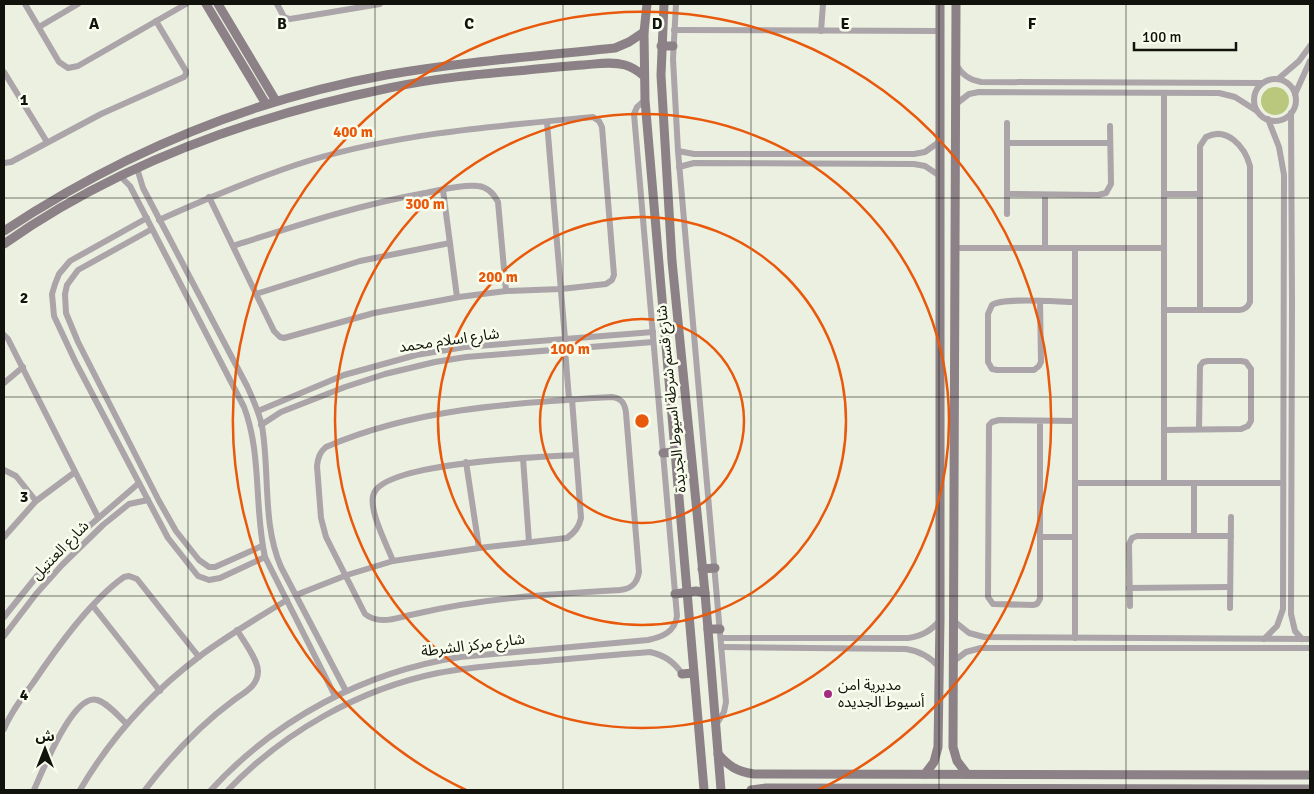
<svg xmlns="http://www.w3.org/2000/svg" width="1314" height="794" viewBox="0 0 1314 794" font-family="Signika,'Noto Sans Arabic',sans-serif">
	<rect width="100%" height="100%" fill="#ecf0e0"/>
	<circle fill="#b9c87d" cx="1275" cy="101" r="14"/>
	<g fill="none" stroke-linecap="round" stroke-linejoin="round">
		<g stroke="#aba4a8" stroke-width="6">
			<path d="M25,4L59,62L68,68L78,66L186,4"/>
			<path d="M277,4L284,17L290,19L380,4"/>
			<path d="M676,4L673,59L678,151L726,702L724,712L716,725"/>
			<path d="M39,27L78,4"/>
			<path d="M674,30L939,31"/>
			<path d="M821,31L823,4"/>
			<path d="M956,64C961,74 969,80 981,82L1262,83"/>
			<path d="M4,72L47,142"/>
			<path d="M1278,79L1299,61L1310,46"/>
			<circle cx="1275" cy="100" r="21"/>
			<path d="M1295,94L1310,61"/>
			<path d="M956,104L969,94L979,92L1219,93L1235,97L1257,111"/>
			<path d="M1291,113L1292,303L1291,614L1295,631L1302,639"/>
			<path d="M547,122L565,339"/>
			<path d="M1007,143H1110"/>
			<path d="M678,151L694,154H914L925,152L939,142"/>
			<path d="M4,163L11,162L101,114L184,77L186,74V71L156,21"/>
			<path d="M679,167L694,163L914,164L925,166L940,176"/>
			<path d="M137,168L143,188L247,386C253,399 259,412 262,426C270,473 262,523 281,567L346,691"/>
			<path d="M120,176L130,186L244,407C262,454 254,508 265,557L335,696"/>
			<path d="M443,190L457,297"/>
			<path d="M1007,194L1098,195L1106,193L1111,184L1110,126"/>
			<path d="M1164,194H1200"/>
			<path d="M1007,214V123"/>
			<path d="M147,218L70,261L59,274L55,284L52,294L54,316L76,363L168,538L198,576L209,580L220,578L265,557"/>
			<path d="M159,220C208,198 257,177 308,161C400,133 497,126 593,117L599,121L602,127L614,275L612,280L606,284L561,289L506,291L459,297L374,313L284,338L280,337L274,331L209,197"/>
			<path d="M152,229L78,270L67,285L65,294L66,313L78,342L159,501L176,531L199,560L209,567H215L262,546"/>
			<path d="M233,246C298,225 358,205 425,193C441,190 462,184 478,186C488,187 494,194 498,202L506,291"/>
			<path d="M955,248H1164"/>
			<path d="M1045,248V195"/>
			<path d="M256,294L360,261L450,243"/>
			<path d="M1040,301L1041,362L1039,366L1034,370H997L992,369L988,362V314L992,305C1003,297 1059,302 1075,302"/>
			<path d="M1164,310H1239C1244,310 1248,307 1250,302V166C1245,147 1227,126 1206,137L1200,146V310"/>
			<path d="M4,335L8,339L98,517"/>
			<path d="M565,349L569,399"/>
			<path d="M4,383L23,367"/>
			<path d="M612,397C621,398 625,403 626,413L639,572C637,584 631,589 620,590C551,594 482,598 415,614C398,617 380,626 365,614L326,537L321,518L317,466C318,457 320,452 326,447C416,408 515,403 612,397Z"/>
			<path d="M258,411L344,375L416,355L465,347L653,332"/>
			<path d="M1040,421V599L1037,604L1033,605L993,604L988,597L989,425L992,422L999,420L1075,421"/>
			<path d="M261,425L281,412L345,387L385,374L435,362L466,357L653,342"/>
			<path d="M1164,430L1241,429L1248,426L1251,421V369L1246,362L1241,361H1208L1203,362L1200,366L1199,429"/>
			<path d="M523,458L529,542"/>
			<path d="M466,462L479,548"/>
			<path d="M4,470L16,476L36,501"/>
			<path d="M1075,483H1283"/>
			<path d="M1164,483V93"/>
			<path d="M1194,483V536"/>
			<path d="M4,537L36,501L75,472"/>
			<path d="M1040,537H1075"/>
			<path d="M393,561C387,545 367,508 374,493C388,462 541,457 576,455"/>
			<path d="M1129,588L1230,587"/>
			<path d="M296,595L347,575L393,561L479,548L567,538C575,532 579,527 581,518L572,399"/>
			<path d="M93,606L160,691"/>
			<path d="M1130,606L1129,544L1132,538L1137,536H1231"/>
			<path d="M1230,608L1231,517"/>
			<path d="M4,617L37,576L66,546L139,483"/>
			<path d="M954,621L969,633L984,637L1310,639"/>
			<path d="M4,636L36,594L62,565L103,525L129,504L148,500"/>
			<path d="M721,638H908C922,636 931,631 940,620"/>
			<path d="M1075,638V248"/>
			<path d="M1264,639L1277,626L1283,609L1284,175L1279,147L1268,119"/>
			<path d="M721,647L906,649C920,651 930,657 939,667"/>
			<path d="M954,661L966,652L981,648H1310"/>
			<path d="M4,729C11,712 22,698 33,683C56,649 90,601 124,577L129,576L137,579L199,657"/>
			<path d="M34,790C42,772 73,693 97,700C108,703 119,717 127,724"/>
			<path d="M80,790C110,739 152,692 200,656C227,636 257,618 287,600"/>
			<path d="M145,790C171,756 200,725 234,700C245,692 258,686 258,671C258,660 243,640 237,630"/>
			<path d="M211,790C276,719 364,672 460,657L648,640C662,637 675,632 677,616L634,114L637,107L645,100"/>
			<path d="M228,790C284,732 359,689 438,673C469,667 501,665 532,662C571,659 610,655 650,652C664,655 674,661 682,674"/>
		</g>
		<g stroke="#8b8187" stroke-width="9">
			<path d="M206,4L266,104"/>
			<path d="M218,4L276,101"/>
			<path d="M647,4L644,32L645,100L704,790"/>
			<path d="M664,4L661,75L672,261L705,593L721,790"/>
			<path d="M956,4L953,747L957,761L967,774"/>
			<path d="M661,46H673"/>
			<path d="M4,231C120,154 249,100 386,75C462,62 539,56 615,48L629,42L644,32"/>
			<path d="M4,244C119,163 252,116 389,88C434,78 481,74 527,70C546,68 565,66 583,65C597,64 611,61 625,65C632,67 638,71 644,76"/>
			<path d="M663,453L675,452"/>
			<path d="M702,569L715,568"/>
			<path d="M675,594L696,591L705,593"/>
			<path d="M708,629H720"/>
			<path d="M682,674L693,673"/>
			<path d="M718,754C728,766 738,772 754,774L1310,775"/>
			<path d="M925,774L934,762L938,747L940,620V4"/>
			<path d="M751,790L766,788L1310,789"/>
		</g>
	</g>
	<path fill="none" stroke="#11120c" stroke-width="1" stroke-opacity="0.55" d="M188,4V790M375,4V790M563,4V790M751,4V790M939,4V790M1126,4V790M4,198H1310M4,397H1310M4,596H1310"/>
	<g fill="none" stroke="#e8590c" stroke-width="2.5">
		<circle cx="642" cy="421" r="102"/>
		<circle cx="642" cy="421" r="204"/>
		<circle cx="642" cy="421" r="307"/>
		<path d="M466 790A409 409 0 1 1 818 790"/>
	</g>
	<circle fill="#a52b81" stroke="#f9fded" stroke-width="2" cx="828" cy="694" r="5"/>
	<g text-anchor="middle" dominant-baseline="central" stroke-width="5" stroke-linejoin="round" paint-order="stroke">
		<g font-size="15" fill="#11120c" stroke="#f9fded">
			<text transform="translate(449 340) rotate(-8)">شارع اسلام محمد</text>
			<text transform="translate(671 399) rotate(-96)">شارع قسم شرطة اسيوط الجديدة</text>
			<text transform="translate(60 550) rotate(-46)">شارع العنتيل</text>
			<text transform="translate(473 645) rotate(-7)">شارع مركز الشرطة</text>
		</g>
		<g font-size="15" fill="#11120c" stroke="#f9fded" text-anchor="start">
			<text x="838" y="685">مديرية امن<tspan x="838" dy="17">أسيوط الجديده</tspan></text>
		</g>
	</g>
	<g font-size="16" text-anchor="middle" font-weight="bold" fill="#11120c" stroke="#f9fded" stroke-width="5" stroke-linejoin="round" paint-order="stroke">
		<text x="94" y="29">A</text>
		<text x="282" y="29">B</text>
		<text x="469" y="29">C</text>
		<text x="657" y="29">D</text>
		<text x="845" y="29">E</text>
		<text x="1032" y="29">F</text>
		<text x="24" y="105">1</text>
		<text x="24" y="303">2</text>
		<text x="24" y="502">3</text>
		<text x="24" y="700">4</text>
	</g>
	<circle cx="642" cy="421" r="8" fill="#e8590c" stroke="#f9fded" stroke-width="2.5"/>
	<g font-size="15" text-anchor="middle" font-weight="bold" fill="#e8590c" stroke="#f9fded" stroke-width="5" stroke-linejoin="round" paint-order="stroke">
		<text x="353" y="137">400 m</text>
		<text x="425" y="209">300 m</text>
		<text x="498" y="282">200 m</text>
		<text x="570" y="354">100 m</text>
	</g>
	<rect width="1314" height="794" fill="none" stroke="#11120c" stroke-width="10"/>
	<g transform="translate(45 749)" stroke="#f9fded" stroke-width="4" paint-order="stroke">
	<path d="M0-4L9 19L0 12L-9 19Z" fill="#11120c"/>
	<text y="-8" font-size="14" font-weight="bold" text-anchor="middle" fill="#11120c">ش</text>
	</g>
	<path d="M1134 42v8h102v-8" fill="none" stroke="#11120c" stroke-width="2.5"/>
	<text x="1142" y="42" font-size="15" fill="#11120c" stroke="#f9fded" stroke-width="4" paint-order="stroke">100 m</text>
</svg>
